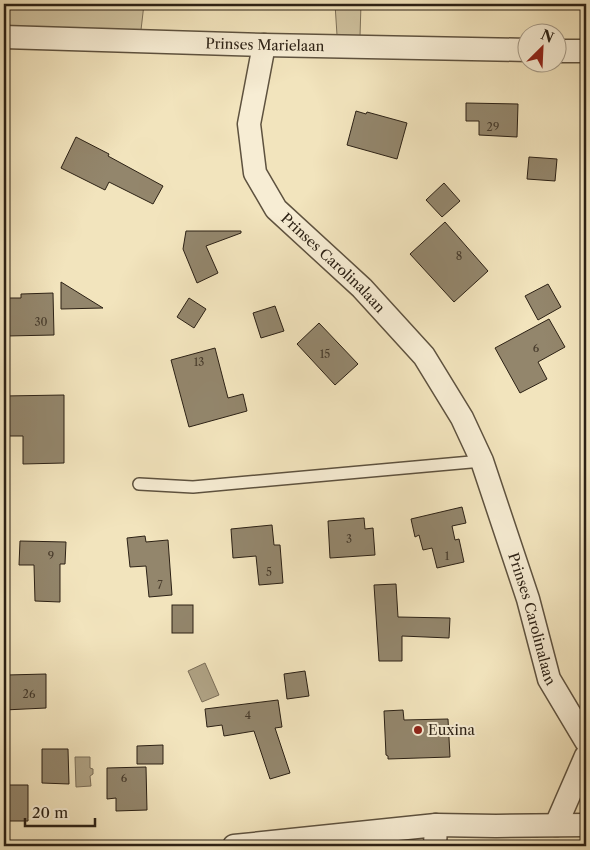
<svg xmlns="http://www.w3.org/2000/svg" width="590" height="850" viewBox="0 0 590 850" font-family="'Libre Caslon Text',serif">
	<rect width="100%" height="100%" fill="#f2e4bd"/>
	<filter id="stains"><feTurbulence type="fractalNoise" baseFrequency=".004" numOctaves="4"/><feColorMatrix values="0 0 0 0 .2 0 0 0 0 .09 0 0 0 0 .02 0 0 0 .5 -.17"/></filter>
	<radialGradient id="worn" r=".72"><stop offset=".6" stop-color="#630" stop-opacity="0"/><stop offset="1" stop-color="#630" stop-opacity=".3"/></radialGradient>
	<g fill="#d0c3a0" stroke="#7e725a">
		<path d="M4,4H144L141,30L4,26Z"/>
		<path d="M335,4H361L360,36L337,35Z"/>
	</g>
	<g fill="#afa284" stroke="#7b6e58">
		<path d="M205,663L219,695L202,702L188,671Z"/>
		<path d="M75,757H90V768L93,769V774L90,776L91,786L76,787Z"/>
	</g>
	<g fill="#93866c" stroke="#2c2115">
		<path d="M466,103L518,104L517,137L479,135V121H466Z"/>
		<path d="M356,111L366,114L367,112L407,123L397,159L347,145Z"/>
		<path d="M76,137L109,154L108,156L163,186L153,204L109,182L105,190L61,168Z"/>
		<path d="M529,157L557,159L555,181L527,179Z"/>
		<path d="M444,183L460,201L442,217L426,200Z"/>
		<path d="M445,222L488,271L454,302L410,254Z"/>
		<path d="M186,231H241V233L206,246L218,273L197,283L183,249Z"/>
		<path d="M61,282L103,308L61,309Z"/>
		<path d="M548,284L561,307L538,320L525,296Z"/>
		<path d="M53,293L54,335L7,336L6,310H9L8,298H21V294Z"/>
		<path d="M189,298L206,309L194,328L177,317Z"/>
		<path d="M275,306L284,331L261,338L253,313Z"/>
		<path d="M549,319L565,347L538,362L547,379L520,393L495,348Z"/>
		<path d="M319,323L358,364L335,385L297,344Z"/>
		<path d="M215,348L228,398L243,394L247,411L189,427L171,360Z"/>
		<path d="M64,395V463L23,464V436H4V396Z"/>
		<path d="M462,507L466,523L452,526L455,540L459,539L464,562L437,568L432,548L423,550L419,535L415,537L411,519Z"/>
		<path d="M364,518L365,529L373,528L375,555L330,558L328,521Z"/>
		<path d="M272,525L274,545H280L283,583L259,585L256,556L233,558L231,529Z"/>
		<path d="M145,536L146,542L168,540L172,595L149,597L146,566L130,567L127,538Z"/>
		<path d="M20,541L66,542L65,564H60V602L35,601L34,565H19Z"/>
		<path d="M396,584L398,617L450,618L449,638L402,636V661H379L374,585Z"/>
		<rect x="172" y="605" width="21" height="28"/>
		<path d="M305,671L309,696L287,699L284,674Z"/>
		<path d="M46,674V708L4,710V682H7V675Z"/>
		<path d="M278,700L282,727L275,728L290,773L270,779L254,731L224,736L222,725L207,727L205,709Z"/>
		<path d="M403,710L404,720L448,719L450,757L388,759V756L386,755L384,711Z"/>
		<path d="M163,745V764H137V746Z"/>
		<path d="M42,749H68L69,784L42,783Z"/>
		<path d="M146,767L147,810L116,811V798L107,799V768Z"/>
		<path d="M4,785H28V821H9V809H4Z"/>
	</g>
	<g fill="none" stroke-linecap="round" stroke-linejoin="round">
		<defs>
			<path id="service" d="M139,484L193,487L482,461"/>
			<g id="minor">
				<path id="s1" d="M4,37L264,45L528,50"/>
				<path id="s2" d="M264,45L249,124L255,173L276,209L362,288L424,356L462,418L482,461L528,599L549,679L586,741"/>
				<path d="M558,51H586"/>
				<path d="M556,825L586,756"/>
				<path d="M234,846L436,825"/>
				<path d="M435,846L436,825L496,826L586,825"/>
			</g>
		</defs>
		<use href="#service" stroke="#5e523f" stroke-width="14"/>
		<use href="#minor" stroke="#5e523f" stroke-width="25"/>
		<use href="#service" stroke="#f7edd4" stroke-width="11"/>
		<use href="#minor" stroke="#f7edd4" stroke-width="22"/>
	</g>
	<circle fill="#8f2418" stroke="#f7edd4" stroke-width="2" cx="418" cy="730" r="5"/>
	<g text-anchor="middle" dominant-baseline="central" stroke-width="4" stroke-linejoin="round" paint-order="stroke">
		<g font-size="11" fill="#463a2b">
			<text x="493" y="127">29</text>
			<text x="459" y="256">8</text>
			<text x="41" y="322">30</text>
			<text x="536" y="348">6</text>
			<text x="325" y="354">15</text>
			<text x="199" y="362">13</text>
			<text x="349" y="539">3</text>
			<text x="51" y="556">9</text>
			<text x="447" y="556">1</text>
			<text x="269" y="572">5</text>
			<text x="160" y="585">7</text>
			<text x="29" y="694">26</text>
			<text x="248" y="715">4</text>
			<text x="124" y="778">6</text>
		</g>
		<g font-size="14" fill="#2c2115" stroke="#f7edd4">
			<text stroke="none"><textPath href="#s1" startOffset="261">Prinses Marielaan</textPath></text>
			<text stroke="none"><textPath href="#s2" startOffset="250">Prinses Carolinalaan</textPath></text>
			<text stroke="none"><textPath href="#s2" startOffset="666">Prinses Carolinalaan</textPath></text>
		</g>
		<g font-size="14" fill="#2c2115" stroke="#f7edd4" text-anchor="start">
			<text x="428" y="730">Euxina</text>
		</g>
	</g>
	<rect width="590" height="850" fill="none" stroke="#f2e4bd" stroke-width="20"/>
	<rect x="5" y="5" width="580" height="840" fill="none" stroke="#2c2115" stroke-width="2.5"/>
	<rect x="10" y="10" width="570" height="830" fill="none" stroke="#2c2115"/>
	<g transform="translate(542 48) rotate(24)"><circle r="24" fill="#f7edd4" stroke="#a69b88"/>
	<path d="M0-4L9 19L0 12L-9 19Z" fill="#8f2418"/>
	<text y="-8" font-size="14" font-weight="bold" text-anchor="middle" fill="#2c2115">N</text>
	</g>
	<path d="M25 818v8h70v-8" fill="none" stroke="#2c2115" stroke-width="2.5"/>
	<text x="32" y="818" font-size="15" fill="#2c2115" stroke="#f7edd4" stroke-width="4" paint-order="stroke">20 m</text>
	<rect width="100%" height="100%" filter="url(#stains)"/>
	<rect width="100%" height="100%" fill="url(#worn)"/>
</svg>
